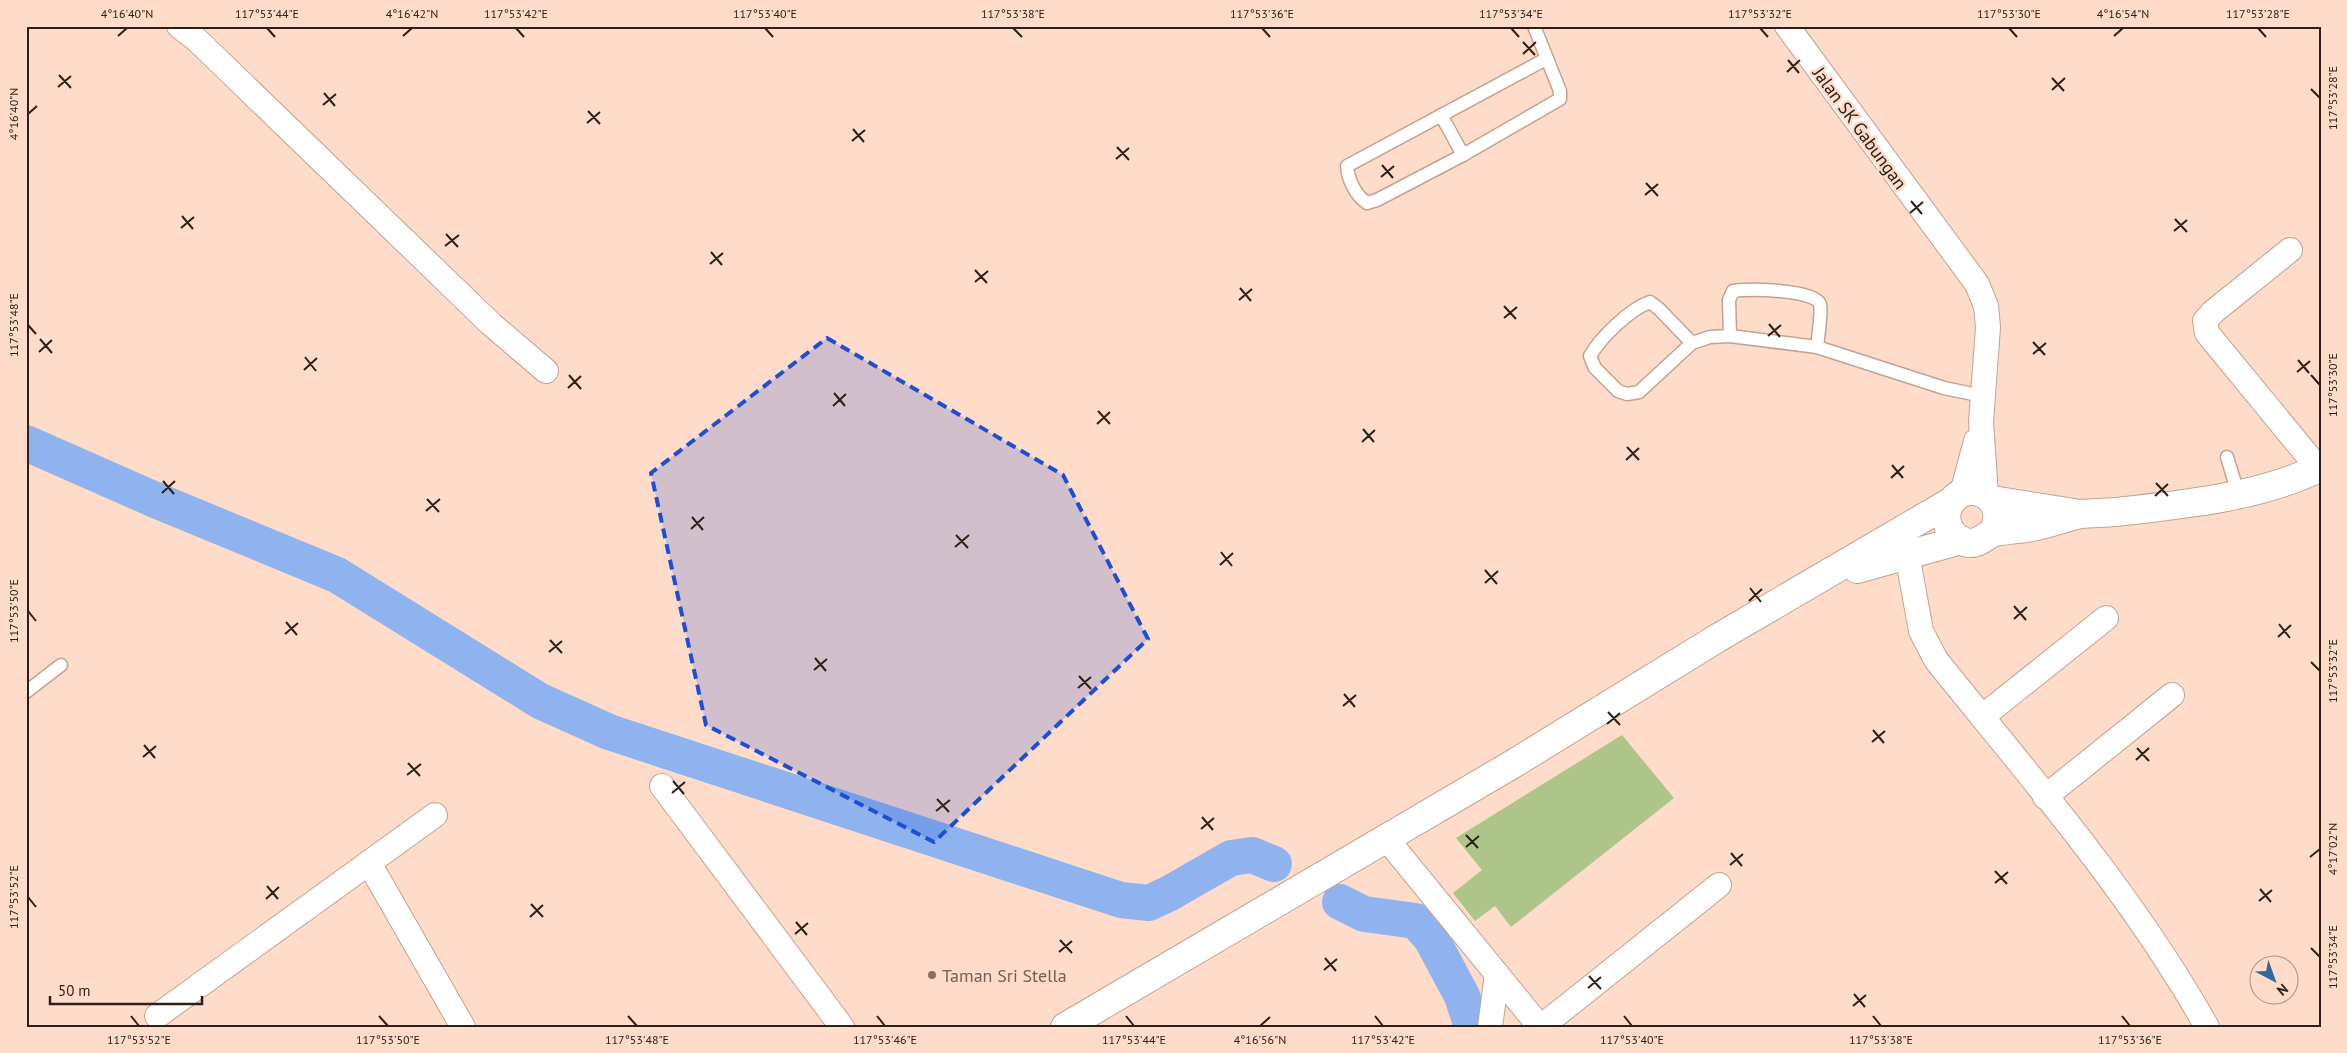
<svg xmlns="http://www.w3.org/2000/svg" width="2347" height="1053" viewBox="0 0 2347 1053" font-family="'PT Sans',sans-serif">
	<rect width="100%" height="100%" fill="#fedcc9"/>
	<path fill="#adc588" d="M1622,735L1674,798L1511,927L1495,906L1475,921L1453,893L1482,870L1456,838Z"/>
	<g fill="none" stroke-linecap="round" stroke-linejoin="round">
		<g stroke="#8eb3ee" stroke-width="36">
			<path d="M26,443L153,499L337,575L540,701L609,732L1121,900L1149,903L1170,893L1231,858L1252,855L1274,864"/>
			<path d="M1340,902L1364,914L1416,921L1431,938L1462,996L1472,1027"/>
		</g>
		<defs>
			<g id="service">
				<path d="M1534,26L1560,91V99L1463,155L1377,200L1367,203C1355,195 1348,179 1347,166L1546,59"/>
				<path d="M1441,115L1463,155"/>
				<path d="M1730,336L1729,300L1733,291C1748,289 1814,289 1820,304C1822,312 1818,337 1817,347"/>
				<path d="M1692,343L1659,309L1650,302C1630,309 1601,337 1590,356L1595,368L1618,391L1627,394L1639,392L1692,343L1710,337L1730,336L1817,347L1944,388L1983,396"/>
				<path d="M2227,457L2238,493"/>
				<path d="M26,692L61,665"/>
			</g>
			<g id="minor">
				<path d="M179,26L197,40L491,324L546,371"/>
				<path d="M1787,26L1977,284L1986,306L1988,327L1981,422L1986,494"/>
				<path d="M2290,250L2213,312L2205,321L2207,333L2318,468"/>
				<path d="M1962,493L1976,441"/>
				<path d="M1907,554L1921,631L1936,660C2031,778 2133,895 2207,1027"/>
				<path d="M1982,717L2106,618"/>
				<path d="M662,786L842,1027"/>
				<path d="M2045,797L2172,695"/>
				<path d="M1386,838L1540,1027"/>
				<path d="M369,863L463,1027"/>
				<path d="M157,1016L435,815"/>
				<path d="M1490,1027L1497,974"/>
				<path d="M1541,1027L1719,885"/>
			</g>
			<g id="tertiary">
				<path d="M1992,500L2074,513"/>
				<path d="M1992,533C2012,502 1971,475 1951,502C1940,517 1950,540 1968,543C1979,544 1984,537 1992,533C2000,530 2026,529 2037,526C2052,523 2066,517 2081,514C2092,513 2103,513 2115,512C2180,505 2262,497 2321,467"/>
				<path d="M1857,569L1961,540"/>
				<path d="M1065,1027L1513,764L1716,639L1952,501"/>
			</g>
		</defs>
		<use href="#service" stroke="#c2a290" stroke-width="15"/>
		<use href="#minor" stroke="#c2a290" stroke-width="26"/>
		<use href="#tertiary" stroke="#c2a290" stroke-width="30"/>
		<use href="#service" stroke="#fff" stroke-width="12"/>
		<use href="#minor" stroke="#fff" stroke-width="24"/>
		<use href="#tertiary" stroke="#fff" stroke-width="28"/>
	</g>
	<path fill="#1d4ed8" fill-opacity="0.2" stroke="#1d4ed8" stroke-width="4" stroke-dasharray="10 6" stroke-linejoin="round" d="M827,338L1063,475L1148,639L934,842L706,725L651,473Z"/>
	<path fill="none" stroke="#2c2018" stroke-width="2" d="M267,28L275,37M516,28L524,37M765,28L773,37M1013,28L1022,37M1262,28L1270,37M1511,28L1519,37M1760,28L1768,37M2009,28L2017,37M2258,28L2266,37M118,36L127,28M403,36L412,28M2114,36L2123,28M1523,42L1535,55M1523,54L1536,42M1788,60L1799,73M1787,72L1800,60M59,75L71,88M2052,78L2064,91M58,87L71,76M2311,89L2320,98M2052,90L2065,78M324,93L335,106M323,105L336,94M588,111L600,124M28,114L37,106M587,123L600,112M853,129L864,142M852,141L865,130M1117,147L1129,160M1116,159L1129,148M1382,165L1393,178M1381,177L1394,166M1646,183L1658,196M1645,195L1658,184M1911,201L1922,214M1910,213L1923,202M182,216L193,229M2175,219L2187,232M181,228L194,217M2174,231L2187,220M446,234L458,247M445,246L459,235M711,252L722,265M710,264L723,253M975,270L987,283M975,282L988,271M1240,288L1251,301M1239,300L1252,289M1504,306L1516,319M1504,318L1517,307M1769,324L1780,337M28,325L36,334M1768,336L1781,325M40,339L52,353M2033,342L2045,355M39,352L52,340M2033,354L2046,343M305,357L316,371M2298,360L2309,373M304,370L317,358M2297,372L2310,361M569,375L581,389M2311,375L2320,385M568,388L581,376M834,393L845,406M833,406L846,394M1098,411L1110,424M1097,424L1110,412M1363,429L1374,442M1362,442L1375,430M1627,447L1639,460M1626,460L1639,448M1892,465L1903,478M1891,478L1904,466M163,481L174,494M2156,483L2168,496M162,493L175,481M2155,496L2168,484M427,499L439,512M426,511L440,499M692,517L703,530M691,529L704,517M956,535L968,548M955,547L969,535M1221,552L1232,566M1220,565L1233,553M1485,570L1497,584M1485,583L1498,571M1750,588L1761,602M1749,601L1762,589M2014,606L2026,620M28,611L36,621M2014,619L2027,607M286,622L297,635M2279,624L2290,638M285,634L298,623M2278,637L2291,625M550,640L562,653M549,652L562,641M815,658L826,671M2311,662L2320,671M814,670L827,659M1079,676L1091,689M1078,688L1091,677M1344,694L1355,707M1343,706L1356,695M1608,712L1620,725M1607,724L1620,713M1873,730L1884,743M1872,742L1885,731M144,745L155,758M2137,748L2149,761M143,757L156,746M2136,760L2149,748M408,763L420,776M407,775L421,764M673,781L684,794M672,793L685,782M937,799L949,812M936,811L950,800M1202,817L1213,830M1201,829L1214,818M1466,835L1478,848M1466,847L1479,836M1731,853L1742,866M2310,857L2320,849M1730,865L1743,854M1995,871L2007,884M1995,883L2008,872M267,886L278,899M2260,889L2271,902M28,897L36,907M266,899L279,887M2259,901L2272,890M531,904L543,917M530,917L543,905M796,922L807,935M795,934L808,923M1060,940L1072,953M2311,948L2320,957M1059,952L1072,941M1325,958L1336,971M1324,970L1337,959M1589,976L1601,989M1588,988L1601,977M1854,994L1865,1007M1853,1006L1866,995M131,1016L139,1026M379,1016L388,1026M628,1016L637,1026M877,1016L885,1026M1126,1016L1134,1026M1375,1016L1383,1026M1624,1016L1632,1026M1873,1016L1881,1026M2122,1016L2130,1026M1260,1026L1270,1017"/>
	<circle fill="#8d6e63" stroke="#fedcc9" stroke-width="2" cx="932" cy="975" r="5"/>
	<g text-anchor="middle" dominant-baseline="central" stroke-width="5" stroke-linejoin="round" paint-order="stroke">
		<g font-size="18" fill="#2c2018" stroke="#fedcc9">
			<text transform="translate(1860 128) rotate(54)">Jalan SK Gabungan</text>
		</g>
		<g font-size="18" fill="#785e54" stroke="#fedcc9" text-anchor="start">
			<text x="942" y="975">Taman Sri Stella</text>
		</g>
	</g>
	<rect width="2347" height="1053" fill="none" stroke="#fedcc9" stroke-width="55"/>
	<g transform="translate(2274 980) rotate(139)"><circle r="24" fill="#fedcc9" stroke="#aa9182"/>
	<path d="M0-4L9 19L0 12L-9 19Z" fill="#2a6ba1"/>
	<text y="-8" font-size="14" font-weight="bold" text-anchor="middle" fill="#2c2018">N</text>
	</g>
	<path d="M50 996v8h152v-8" fill="none" stroke="#2c2018" stroke-width="2.5"/>
	<text x="58" y="996" font-size="15" fill="#2c2018" stroke="#fedcc9" stroke-width="4" paint-order="stroke">50 m</text>
	<rect x="28" y="28" width="2292" height="998" fill="none" stroke="#2c2018" stroke-width="2"/>
	<g font-size="12" text-anchor="middle" fill="#2c2018">
		<text x="127" y="18">4°16'40"N</text>
		<text x="267" y="18">117°53'44"E</text>
		<text x="412" y="18">4°16'42"N</text>
		<text x="516" y="18">117°53'42"E</text>
		<text x="765" y="18">117°53'40"E</text>
		<text x="1013" y="18">117°53'38"E</text>
		<text x="1262" y="18">117°53'36"E</text>
		<text x="1511" y="18">117°53'34"E</text>
		<text x="1760" y="18">117°53'32"E</text>
		<text x="2009" y="18">117°53'30"E</text>
		<text x="2123" y="18">4°16'54"N</text>
		<text x="2258" y="18">117°53'28"E</text>
		<text transform="translate(2333 98) rotate(-90)" y="4">117°53'28"E</text>
		<text transform="translate(14 114) rotate(-90)" y="4">4°16'40"N</text>
		<text transform="translate(14 325) rotate(-90)" y="4">117°53'48"E</text>
		<text transform="translate(2333 385) rotate(-90)" y="4">117°53'30"E</text>
		<text transform="translate(14 611) rotate(-90)" y="4">117°53'50"E</text>
		<text transform="translate(2333 671) rotate(-90)" y="4">117°53'32"E</text>
		<text transform="translate(2333 849) rotate(-90)" y="4">4°17'02"N</text>
		<text transform="translate(14 897) rotate(-90)" y="4">117°53'52"E</text>
		<text transform="translate(2333 957) rotate(-90)" y="4">117°53'34"E</text>
		<text x="139" y="1044">117°53'52"E</text>
		<text x="388" y="1044">117°53'50"E</text>
		<text x="637" y="1044">117°53'48"E</text>
		<text x="885" y="1044">117°53'46"E</text>
		<text x="1134" y="1044">117°53'44"E</text>
		<text x="1260" y="1044">4°16'56"N</text>
		<text x="1383" y="1044">117°53'42"E</text>
		<text x="1632" y="1044">117°53'40"E</text>
		<text x="1881" y="1044">117°53'38"E</text>
		<text x="2130" y="1044">117°53'36"E</text>
	</g>
</svg>
